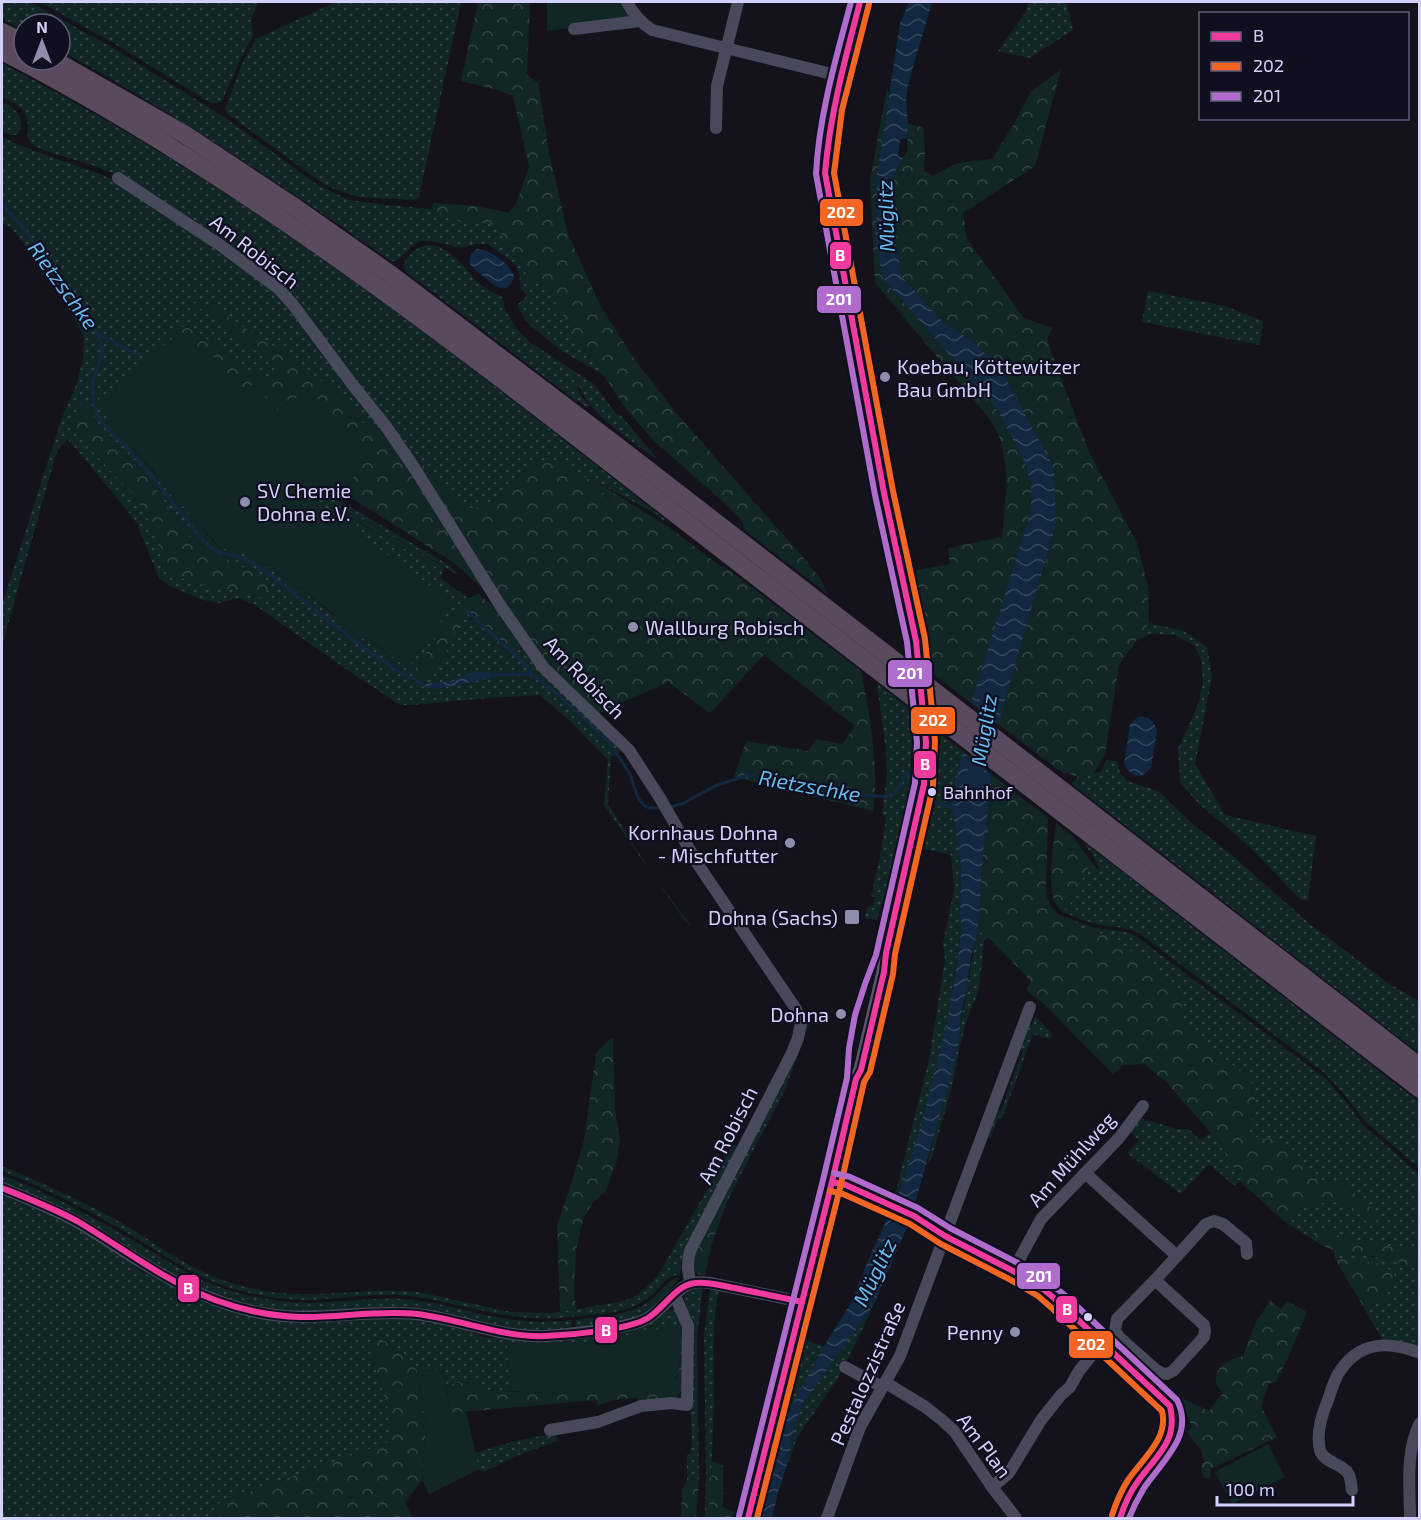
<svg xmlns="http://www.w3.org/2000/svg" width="1421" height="1520" viewBox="0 0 1421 1520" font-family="'Exo 2',sans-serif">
	<defs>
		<pattern id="grass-dots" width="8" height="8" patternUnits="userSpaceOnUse" patternTransform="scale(1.5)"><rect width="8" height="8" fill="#122626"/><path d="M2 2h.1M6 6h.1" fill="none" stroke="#344446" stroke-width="1.8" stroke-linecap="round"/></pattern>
		<pattern id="forest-crowns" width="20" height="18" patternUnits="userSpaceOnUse" patternTransform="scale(1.5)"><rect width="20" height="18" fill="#122626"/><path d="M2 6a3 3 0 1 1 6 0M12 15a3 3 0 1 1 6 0" fill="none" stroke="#344446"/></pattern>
		<pattern id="water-waves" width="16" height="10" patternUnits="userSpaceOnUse" patternTransform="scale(1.5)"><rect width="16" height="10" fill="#122841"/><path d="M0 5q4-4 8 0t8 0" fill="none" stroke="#34465d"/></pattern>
	</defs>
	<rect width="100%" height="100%" fill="#14131c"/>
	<g fill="url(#grass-dots)" fill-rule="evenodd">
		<path d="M2,2H30L113,48L224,117L316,184L349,200L388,205L431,209L463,223H490L500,231L508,249L521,263L530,282L543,279L577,340L601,368L597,371L563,352L531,326L526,321L517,305L527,296L521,289L519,273L515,264L488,244H476L460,248L433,241H422L415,243L397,261H391C284,186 175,114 60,50V24H24V30L2,19Z"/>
		<path d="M40,2H259L251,18L253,35L239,62L222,101L217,103H211L115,44Z"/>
		<path d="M336,2H461L419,197L414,200L359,197L334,189L318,180L228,114L225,109L242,64L256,39Z"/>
		<path d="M1028,2H1066L1073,30L1030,58L998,51L1026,12Z"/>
		<path d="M2,63C59,94 116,125 171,159C344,265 505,394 665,519L663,520L647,509L599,483V484L616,494L611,501L595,483L535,461L490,503L472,509L457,503L440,487L408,446L405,447L295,301L119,176C109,172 99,167 89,164C75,159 41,152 31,143C26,137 28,133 28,126C28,109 15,103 2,97Z"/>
		<path d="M2,102C15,108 28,120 17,135H10L2,131Z"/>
		<path d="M2,137C39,155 79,165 117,181L276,291L383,427L363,423C321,370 256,336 200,300L194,304L207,313L221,321L229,334L271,360L275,371V380L267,379L242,367L214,342L206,339L187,326L177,328L174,337L112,428L118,431L219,548L238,550L268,568H271L337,617L336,619L365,639L366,638L408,668L453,603L353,530L358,522L443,571L440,578L468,598L455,610L414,670L441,665C448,649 451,628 466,618L512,657L514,653L523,646L624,749L611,757L608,804L654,877L692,927L685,921L604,805L608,760L570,721L540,695L488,698L412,705H400L343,667L255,605L239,598L220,603L203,600L170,586L159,578L135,520L68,439L57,451L2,645V605L61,420L77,383L83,358L84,336L62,297L39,264L16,233L2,222ZM83,404L110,438L149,478L188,536L214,552L250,571L271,584L262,597L250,593L193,583L161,555L155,531L133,494L70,428Z"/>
		<path d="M427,245C451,246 462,266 477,281C484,288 493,293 502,297L505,310L516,328L531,343L594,384L616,414H619L656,457L655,458C628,438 593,418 579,386H577L579,393L589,406L588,408L577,400L576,401L405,271L404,264C409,254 416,248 427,245Z"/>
		<path d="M1148,291L1225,306L1263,321L1260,345L1142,322Z"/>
		<path d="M309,479L325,492L447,564L458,574V575L370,523L352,514L320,510L300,487Z"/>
		<path d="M1149,623L1184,631L1207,647L1212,676L1195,764L1225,815L1316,836L1308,900H1301L1247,844L1199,804L1180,782L1178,749L1198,705L1203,682L1202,661L1195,646L1175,635L1150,634L1137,640Z"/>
		<path d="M877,683L917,715C918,769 911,821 895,873C893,880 889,887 885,894C882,902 879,912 877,920L865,918L868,906L872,907L875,897L871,896L881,852L886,817L882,814L887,775L886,751Z"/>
		<path d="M938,732L963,752L954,789L952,807L961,866L960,916L962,926L947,1023L921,1125L899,1193L895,1195L929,1060L945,959L943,944L954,889L951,855L920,848C940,813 938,771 938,732Z"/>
		<path d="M1106,760L1117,761L1120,773L1127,781L1158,791L1194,825L1235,858L1310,924L1388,983L1419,1001V1053L1072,784L1079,775L1101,772Z"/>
		<path d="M1085,843L1419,1102V1168L1366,1122L1339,1088L1321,1070L1139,933C1126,927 1114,927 1101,925C1088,923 1075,917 1063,912L1080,891L1089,886L1082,879L1091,862L1096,869L1099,868L1093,855L1084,844Z"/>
		<path d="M1059,915L1095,928L1125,932L1137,937L1325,1078L1348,1104L1363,1125L1419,1174V1256L1407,1250L1342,1237L1334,1233L1317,1231L1309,1237L1288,1223L1306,1207L1319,1203L1335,1202L1351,1206L1366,1221H1376L1373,1210L1362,1199L1344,1185L1319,1179L1284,1141L1243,1135L1252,1118L1255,1100L1251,1081L1183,1022L1181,996L1170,983L1114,937L1082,929Z"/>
		<path d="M978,931L988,937L984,941L979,990L968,1016L961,1041L953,1082L932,1158L927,1165L960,1034C961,1018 965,1003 967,987C971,968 973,950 978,931Z"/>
		<path d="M804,1011L812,1017L784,1092L745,1166L727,1202L721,1199Z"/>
		<path d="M1035,1016L1052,1034L1050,1039L1033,1034L1002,1119L998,1118L991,1138L988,1137L986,1132L994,1109L1001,1111L1023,1050L1017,1047L1027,1026L1032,1025Z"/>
		<path d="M1142,1119L1178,1129H1189L1200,1140L1211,1133L1222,1147L1245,1186L1240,1181L1235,1186L1209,1164L1181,1194L1127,1153L1139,1140L1129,1131Z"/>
		<path d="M733,1144L738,1147L681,1262L680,1274C663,1277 663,1286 652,1295C646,1300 639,1304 632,1307C616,1314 587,1315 569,1317C512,1324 471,1305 417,1297C381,1291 345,1299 308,1300C287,1300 265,1297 245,1292C200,1281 163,1254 124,1231C85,1208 44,1188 2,1171V1166C44,1184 85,1202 125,1225C150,1240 173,1257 199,1270C213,1277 230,1283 246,1287C303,1303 361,1286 418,1292L511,1312L552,1313L619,1302L632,1298L644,1290L659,1274Z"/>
		<path d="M2,1175C43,1191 82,1211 120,1233C163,1257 197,1284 246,1295C267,1300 288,1303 310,1303C344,1302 380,1296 414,1300C442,1303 468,1312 495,1317C520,1322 546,1323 572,1320L571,1329L522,1331L431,1312L281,1311L229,1301L189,1284L2,1183Z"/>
		<path d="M2,1192L74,1225L133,1263C139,1270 146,1277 155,1276L224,1308L416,1319L466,1329L483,1337L490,1338L657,1317L669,1310H673L676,1311L685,1322L684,1362H680L682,1326C625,1336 566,1351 507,1345L511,1391L481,1390L473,1382L446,1384L443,1371L420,1370L417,1371L406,1356L393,1348L385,1341L376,1371L388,1408L392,1430L387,1443L222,1501L213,1510L220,1518H2Z"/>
		<path d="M1335,1251C1363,1255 1392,1258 1419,1269V1350L1383,1340L1364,1308L1383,1302L1386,1286L1334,1257Z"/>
		<path d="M675,1278H679L657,1306L638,1318L577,1328L575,1325L576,1320C601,1316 629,1316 650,1301C659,1294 665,1284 675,1278Z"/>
		<path d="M703,1288L697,1335L699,1479L687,1481V1456L691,1453L692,1434L683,1301C686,1290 693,1288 703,1288Z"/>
		<path d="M710,1289L719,1290C711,1326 714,1361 714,1397C713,1435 711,1472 710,1509L709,1518H705L706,1471L704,1336Z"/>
		<path d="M873,1306L861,1333L839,1376L797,1438L786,1468L794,1427L803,1403Z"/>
		<path d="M804,1340L824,1346L781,1425L789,1395L792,1390L799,1365L798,1359Z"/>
		<path d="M556,1433L557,1441L516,1456L483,1472L479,1469L475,1453L515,1441Z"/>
	</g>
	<g fill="url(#forest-crowns)">
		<path d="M478,2H530L527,75L538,83L549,153L568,234L601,307L635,360L679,416L808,563L821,580L828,594L744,530L743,522L730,508L653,440L626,409L604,376L597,371L601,368L577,340L543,280L530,282L521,263L508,249L500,231L490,223H463L431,209L433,203L477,206L508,213L516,204L529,167L513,96L498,90L461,81Z"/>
		<path d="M1061,70L1035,166L963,213L967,239L1024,318L1052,328L1047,338L1052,354L1089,452L1137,543L1148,586L1149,623L1119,665L1105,754L1094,773L1074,776L1066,772L1064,774L998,724L1056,524L1016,399L999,366L971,340L943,322L902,277L895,239L893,176L907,151L908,124L923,127L925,148L924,171L933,176L957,163L992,159L1014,124L1031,91Z"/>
		<path d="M887,88L889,95L877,174L883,279L997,409L1024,461L1031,482V511L971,703L926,668L905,572L950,564L948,548L1002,537C1004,507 1010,476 1002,446C1000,435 994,426 988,417L875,283L870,180Z"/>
		<path d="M200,300C256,336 321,370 363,423L383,427L482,584L481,587L456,564L344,493L355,474L277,410L254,385L241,388L213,357L174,337L177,328L186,326L205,339L214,342L242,367L267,379H275V371L271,360L229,334L221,321L207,313L194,304Z"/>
		<path d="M83,403L110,438L149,478L188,536L214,552L250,571L271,584L262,598L250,593L193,583L179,577L167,568L161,555L155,531L133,494L70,428L78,406Z"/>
		<path d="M408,446L440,487L457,503L472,509L490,503L535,461H559L595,483L610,501L616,494L671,529L722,567L724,566L861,671C868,705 874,739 875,773C876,786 874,799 873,811L734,777L746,741L808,751L816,739L842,744L855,726L764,655L710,713L668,682L597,714L546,664L504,603L405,447Z"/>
		<path d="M478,593L498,611L523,646L514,653L512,657L466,618C450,629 450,650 441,665C438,669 434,673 431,676L423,677L414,670L455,610L468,598L476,595Z"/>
		<path d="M992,775L1048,818L1046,884L1047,897L1052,908L1059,915L1082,929L1114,937L1170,983L1181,996L1183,1022L1251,1081L1255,1100L1252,1118L1243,1135L1284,1141L1319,1179L1344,1185L1362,1199L1373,1210L1377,1221H1366L1351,1206L1335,1202L1319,1203L1306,1207L1288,1223L1284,1221L1245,1186L1222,1147L1211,1133L1166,1082L1144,1064L1123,1065L1113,1074L1044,1004L1026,990L1031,981L988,937L978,931L983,854Z"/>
		<path d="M1056,823L1074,838L1091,862L1082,879L1089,886L1080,891L1063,912C1058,907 1054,903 1053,896C1048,875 1054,845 1056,823Z"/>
		<path d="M610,1039H613L615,1111L620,1141L616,1164L605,1192L593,1202L583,1219L576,1250L574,1292L576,1309L560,1311L557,1225L573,1178L584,1140L596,1053Z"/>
		<path d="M721,1199L727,1202L711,1246L705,1276L698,1274L694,1271L692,1258Z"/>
		<path d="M1317,1231L1334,1233L1342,1237L1407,1250L1419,1256V1269L1398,1262L1373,1256L1335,1251L1323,1246L1309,1237Z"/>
		<path d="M1334,1257L1382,1264L1393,1272L1397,1281L1386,1286L1383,1302L1364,1308Z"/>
		<path d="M1270,1301L1281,1309L1287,1301L1307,1312L1288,1358L1275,1383H1269L1261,1406L1277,1437L1211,1469L1210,1478H1203L1201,1467L1204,1461L1201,1450L1187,1432L1192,1427L1186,1412L1181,1413L1176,1402L1182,1398L1209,1411L1223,1393C1220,1389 1216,1385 1216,1381C1214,1366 1231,1359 1243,1356L1256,1322Z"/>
		<path d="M369,1341H385L393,1348L406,1356L417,1371L426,1425L422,1480L405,1502L412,1518H220L213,1510L222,1501L387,1443L392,1430L388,1408L376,1371Z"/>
		<path d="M680,1362H684C684,1375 686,1389 676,1398L638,1404L637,1398L619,1399L598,1405L596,1400L451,1413L446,1384L474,1382L481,1390L543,1393L638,1388L655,1392L677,1378Z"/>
		<path d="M712,1461L723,1465V1507L734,1512L732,1518H709Z"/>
		<path d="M699,1479L696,1518H679L681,1516L682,1490L687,1481Z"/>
	</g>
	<g fill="#122626">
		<path d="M547,2H620L625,12L631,20L547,31Z"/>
		<path d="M174,337L193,344L213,357L241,388L254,385L277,410L309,390L349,430L360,456L355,474L339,500L325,492L309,479L300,487L320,510L352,514L370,523L445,568L443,571L359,522L353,530L454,603L408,668L367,638L365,640L336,619L337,616L271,568H268L238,550L220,548L181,504L179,505L156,477L157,475L118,431L112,428L98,400Z"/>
		<path d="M680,1325L682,1326C681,1348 682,1370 671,1389L655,1392L638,1388L543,1393L511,1391L507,1345C565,1351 623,1336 680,1325Z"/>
		<path d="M420,1370L443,1371L451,1413L466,1411L479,1469L429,1494L422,1480L426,1425L417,1371Z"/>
		<path d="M1268,1444L1285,1477L1232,1504L1215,1472Z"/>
	</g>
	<g fill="url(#water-waves)">
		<path d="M909,2H932L908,84L906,102L908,124L907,138L900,140L898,156L903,158L893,176L895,239L902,277L943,322L971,340L999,366L1054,468L1056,524L998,724L971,703L1031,511V482L1024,461L997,409L883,279L876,243L877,174L900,23Z"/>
		<path d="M477,249C490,249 512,265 514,277C507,297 495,286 484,277C480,273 473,269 470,264C469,260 470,258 471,254Z"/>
		<path d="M478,672H492L494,675L491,678L435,689L423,687L422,684L454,681L471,673Z"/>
		<path d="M1138,717C1148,716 1154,720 1157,731L1151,768L1142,776C1132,776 1128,772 1124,764L1130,724Z"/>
		<path d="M963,752L992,775L983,854L978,931L971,957L967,987L961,1016L960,1034L953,1068L914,1207L895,1198V1195L899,1193L921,1125L933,1077L947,1023L956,969L962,926L960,916L961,866L952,807L954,789Z"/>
		<path d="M891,1211L910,1220L873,1306L803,1403L794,1427L786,1468L777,1496L772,1518H759L781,1425L824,1346L851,1303L872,1251Z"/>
	</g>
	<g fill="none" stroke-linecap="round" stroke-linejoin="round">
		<g stroke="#122841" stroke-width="3">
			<path d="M2,204L17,221L46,257L98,334L136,354"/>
			<path d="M98,334L102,345V354L95,375L92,389L94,404L99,418L111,433L128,449L145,468L208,546L217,552L240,557L259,566L356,642L399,672L424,685"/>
			<path d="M467,611L525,664L532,674L557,694L609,742L630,774L638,798L645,806L649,808H660"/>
			<path d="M492,675L532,674"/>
			<path d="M927,794L937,804L955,807"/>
			<path d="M670,807L684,803L715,786L748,775L835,793L891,797L900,786L904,775L907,773L918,785"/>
		</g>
		<path stroke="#122841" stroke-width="16" d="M974,785L989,692"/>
		<g stroke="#49495c" stroke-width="12">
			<path d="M627,2C633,14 640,22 652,30L840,76"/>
			<path d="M574,29L640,21"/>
			<path d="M716,128L717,86L738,2"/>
			<path d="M118,178L220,245L279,289L294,306L352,384L385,425L415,469L500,605L543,667L629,750L660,798L699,866L796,1009L801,1023L798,1038L792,1053L690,1251C687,1263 687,1272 691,1283"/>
			<path d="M1085,1173L1177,1256L1155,1280L1204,1325L1205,1331L1204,1337L1173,1371L1167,1374L1161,1373L1155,1369L1120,1338L1115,1331L1117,1319L1155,1280"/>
			<path d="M832,1182L846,1185L914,1216L945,1236L1013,1271L1043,1289L1060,1303L1170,1406C1183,1438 1152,1459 1136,1484C1129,1495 1124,1507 1120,1518"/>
			<path d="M2,1188C27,1198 52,1208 76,1221C98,1234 119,1249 141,1262C178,1285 218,1305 261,1313C312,1323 364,1309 415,1314C458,1318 500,1338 544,1336C565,1335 586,1332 607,1329C619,1327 631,1325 642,1321C662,1313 675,1288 692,1283C698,1282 704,1282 710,1283L802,1302"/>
			<path d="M1177,1256L1206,1224L1214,1221L1223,1224L1246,1243L1247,1254"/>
			<path d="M1013,1271L1041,1219L1119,1138L1143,1106"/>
			<path d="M845,1367L882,1387"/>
			<path d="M886,1383L924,1406L942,1420L954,1431L992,1487L1016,1518"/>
			<path d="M550,1430L598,1422L641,1406L672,1403L687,1405L688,1326L675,1296"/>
			<path d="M992,1487L1009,1473L1041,1420L1061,1395L1070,1387L1079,1371L1102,1342"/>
			<path d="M1352,1490C1351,1485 1351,1477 1348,1473C1341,1463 1323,1462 1320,1450C1316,1434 1322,1414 1328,1400C1331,1391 1334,1381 1338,1374C1358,1341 1387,1340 1420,1353"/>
			<path d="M827,1518L860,1427L900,1356L1030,1007"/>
			<path d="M1410,1518C1410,1488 1405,1452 1420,1423"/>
		</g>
		<path stroke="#5b546e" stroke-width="15" d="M748,1518L832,1182L856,1079L861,1070L884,972L886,953L918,815L924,784L926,742L923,706L916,641L884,493L825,173C828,114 845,59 860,2"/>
		<g stroke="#5a4a5e" stroke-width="18">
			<path d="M2,32L24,43"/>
			<path d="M2,51C254,181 476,359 699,532C939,718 1179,903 1420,1089"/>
			<path d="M54,60L184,134L296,208L390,274L617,446L1420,1067"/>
		</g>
		<defs>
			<g id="bus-1">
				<path d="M832,1182L846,1185L914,1216L945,1236L1013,1271L1043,1289L1060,1303L1170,1406C1179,1443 1154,1457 1136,1484C1129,1494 1124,1506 1120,1518"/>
				<path d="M2,1188C27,1198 53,1208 77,1221C123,1248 164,1281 215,1300C242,1310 270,1316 299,1317C338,1318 377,1310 417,1314C460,1319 502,1338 546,1336C571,1335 628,1330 648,1318C664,1308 676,1285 695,1283C708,1281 722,1286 735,1288C758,1293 780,1297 802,1302"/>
				<path d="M748,1518L832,1182L856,1079L861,1070L884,972L886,953L924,784L926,742L916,641L884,493L825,173C830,114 845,59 860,2"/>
			</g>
			<g id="bus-2">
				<path d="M830,1191L843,1194L910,1224L941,1244L1009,1279L1038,1296L1054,1310L1162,1411C1169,1439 1142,1459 1128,1480C1121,1491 1116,1503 1112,1515"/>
				<path d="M757,1518L841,1184L864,1082L870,1072L893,974L895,954L933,786L935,741L925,639L893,491L834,173L842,110L869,4"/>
			</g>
			<g id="bus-3">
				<path d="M834,1173L850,1177L918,1208L950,1228L1018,1263L1048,1282L1066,1296L1177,1400C1195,1436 1162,1461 1144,1488C1138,1498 1133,1508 1129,1518"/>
				<path d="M739,1516L823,1180L847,1078L849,1048L855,1015L865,984L876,955L915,783L917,742L907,642L875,495L816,174C819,115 836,58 851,2"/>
			</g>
		</defs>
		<use href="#bus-1" stroke="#100f20" stroke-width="10"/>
		<use href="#bus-2" stroke="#100f20" stroke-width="10"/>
		<use href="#bus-3" stroke="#100f20" stroke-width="10"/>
		<use href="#bus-1" stroke="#f13a9d" stroke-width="6"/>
		<use href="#bus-2" stroke="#f26522" stroke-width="6"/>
		<use href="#bus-3" stroke="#b06ccc" stroke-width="6"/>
	</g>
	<g fill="#908ead" stroke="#100f20" stroke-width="2">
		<circle cx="885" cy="377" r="6"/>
		<circle cx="245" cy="502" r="6"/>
		<circle cx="633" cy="627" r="6"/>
		<circle cx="790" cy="843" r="6"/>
		<rect x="844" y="909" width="16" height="16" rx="3"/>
		<circle cx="841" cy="1014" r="6"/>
		<circle cx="1015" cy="1332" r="6"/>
	</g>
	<g fill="#d3d1fb" stroke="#100f20" stroke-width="2">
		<circle cx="932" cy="792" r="5"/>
		<circle cx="1088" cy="1317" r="5"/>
	</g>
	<g text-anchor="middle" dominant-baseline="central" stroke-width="4.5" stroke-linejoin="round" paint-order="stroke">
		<g font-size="18" fill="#d3d1fb" stroke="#100f20" text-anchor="start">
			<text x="943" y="792">Bahnhof</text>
		</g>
		<g font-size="20" fill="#d3d1fb" stroke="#100f20">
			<text transform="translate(255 251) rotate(38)">Am Robisch</text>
			<text transform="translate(585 677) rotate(46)">Am Robisch</text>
			<text transform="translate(727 1135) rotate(-63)">Am Robisch</text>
			<text transform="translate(1071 1159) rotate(-48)">Am Mühlweg</text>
			<text transform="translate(867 1373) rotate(-66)">Pestalozzistraße</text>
			<text transform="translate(985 1445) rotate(53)">Am Plan</text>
		</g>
		<g font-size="20" fill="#d3d1fb" stroke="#100f20" text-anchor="end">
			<text x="897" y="366" text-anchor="start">Koebau, Köttewitzer<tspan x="897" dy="23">Bau GmbH</tspan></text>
			<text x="257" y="490" text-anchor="start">SV Chemie<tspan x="257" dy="23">Dohna e.V.</tspan></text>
			<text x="645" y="627" text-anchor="start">Wallburg Robisch</text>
			<text x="778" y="832">Kornhaus Dohna<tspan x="778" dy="23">- Mischfutter</tspan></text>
			<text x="838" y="917">Dohna (Sachs)</text>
			<text x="829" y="1014">Dohna</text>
			<text x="1003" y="1332">Penny</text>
		</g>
		<g font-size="21" font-style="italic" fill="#68bcf2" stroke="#100f20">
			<text transform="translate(885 216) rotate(-92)">Müglitz</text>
			<text transform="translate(64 285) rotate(54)">Rietzschke</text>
			<text transform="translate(983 730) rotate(-81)">Müglitz</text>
			<text transform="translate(810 785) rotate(10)">Rietzschke</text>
			<text transform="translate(874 1272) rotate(-64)">Müglitz</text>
		</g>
	</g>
	<g stroke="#100f20" stroke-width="2">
		<rect x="819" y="198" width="45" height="29" rx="6" fill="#f26522"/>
		<rect x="829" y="241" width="23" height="29" rx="6" fill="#f13a9d"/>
		<rect x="816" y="285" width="46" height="29" rx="6" fill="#b06ccc"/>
		<rect x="887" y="659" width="46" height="29" rx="6" fill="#b06ccc"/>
		<rect x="910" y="706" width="46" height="29" rx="6" fill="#f26522"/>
		<rect x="913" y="750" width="24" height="29" rx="6" fill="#f13a9d"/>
		<rect x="1016" y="1262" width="45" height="28" rx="6" fill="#b06ccc"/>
		<rect x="177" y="1274" width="23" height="29" rx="6" fill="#f13a9d"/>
		<rect x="1055" y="1295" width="23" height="29" rx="6" fill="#f13a9d"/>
		<rect x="594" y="1316" width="24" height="28" rx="6" fill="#f13a9d"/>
		<rect x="1068" y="1330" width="46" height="29" rx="6" fill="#f26522"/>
	</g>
	<g font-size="16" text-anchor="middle" font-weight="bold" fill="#fff">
		<text x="841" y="218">202</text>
		<text x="840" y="261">B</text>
		<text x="839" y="305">201</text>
		<text x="910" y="679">201</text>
		<text x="933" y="726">202</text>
		<text x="925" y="770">B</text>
		<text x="1039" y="1282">201</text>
		<text x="188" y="1294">B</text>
		<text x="1067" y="1315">B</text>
		<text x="606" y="1336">B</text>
		<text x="1091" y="1350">202</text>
	</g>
	<rect width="1421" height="1520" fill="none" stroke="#d3d1fb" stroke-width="6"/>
	<rect x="1199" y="12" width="210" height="108" fill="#100f20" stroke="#5e5d78" stroke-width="1.5"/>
	<rect x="1211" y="32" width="30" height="9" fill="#f13a9d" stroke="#5e5d78" stroke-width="1.5"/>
	<text x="1253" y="42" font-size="18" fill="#d3d1fb">B</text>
	<rect x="1211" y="62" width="30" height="9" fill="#f26522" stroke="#5e5d78" stroke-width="1.5"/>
	<text x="1253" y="72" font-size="18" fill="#d3d1fb">202</text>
	<rect x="1211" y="92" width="30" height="9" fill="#b06ccc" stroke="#5e5d78" stroke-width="1.5"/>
	<text x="1253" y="102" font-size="18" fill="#d3d1fb">201</text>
	<g transform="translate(42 42)"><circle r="28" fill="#100f20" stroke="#5e5d78" stroke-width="1.5"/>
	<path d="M0-4.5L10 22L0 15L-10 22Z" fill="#908ead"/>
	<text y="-9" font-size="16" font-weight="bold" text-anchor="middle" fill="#d3d1fb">N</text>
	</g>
	<path d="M1217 1496v9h136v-9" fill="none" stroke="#d3d1fb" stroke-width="3"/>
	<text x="1226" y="1496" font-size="18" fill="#d3d1fb" stroke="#100f20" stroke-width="4.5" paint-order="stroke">100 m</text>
</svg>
